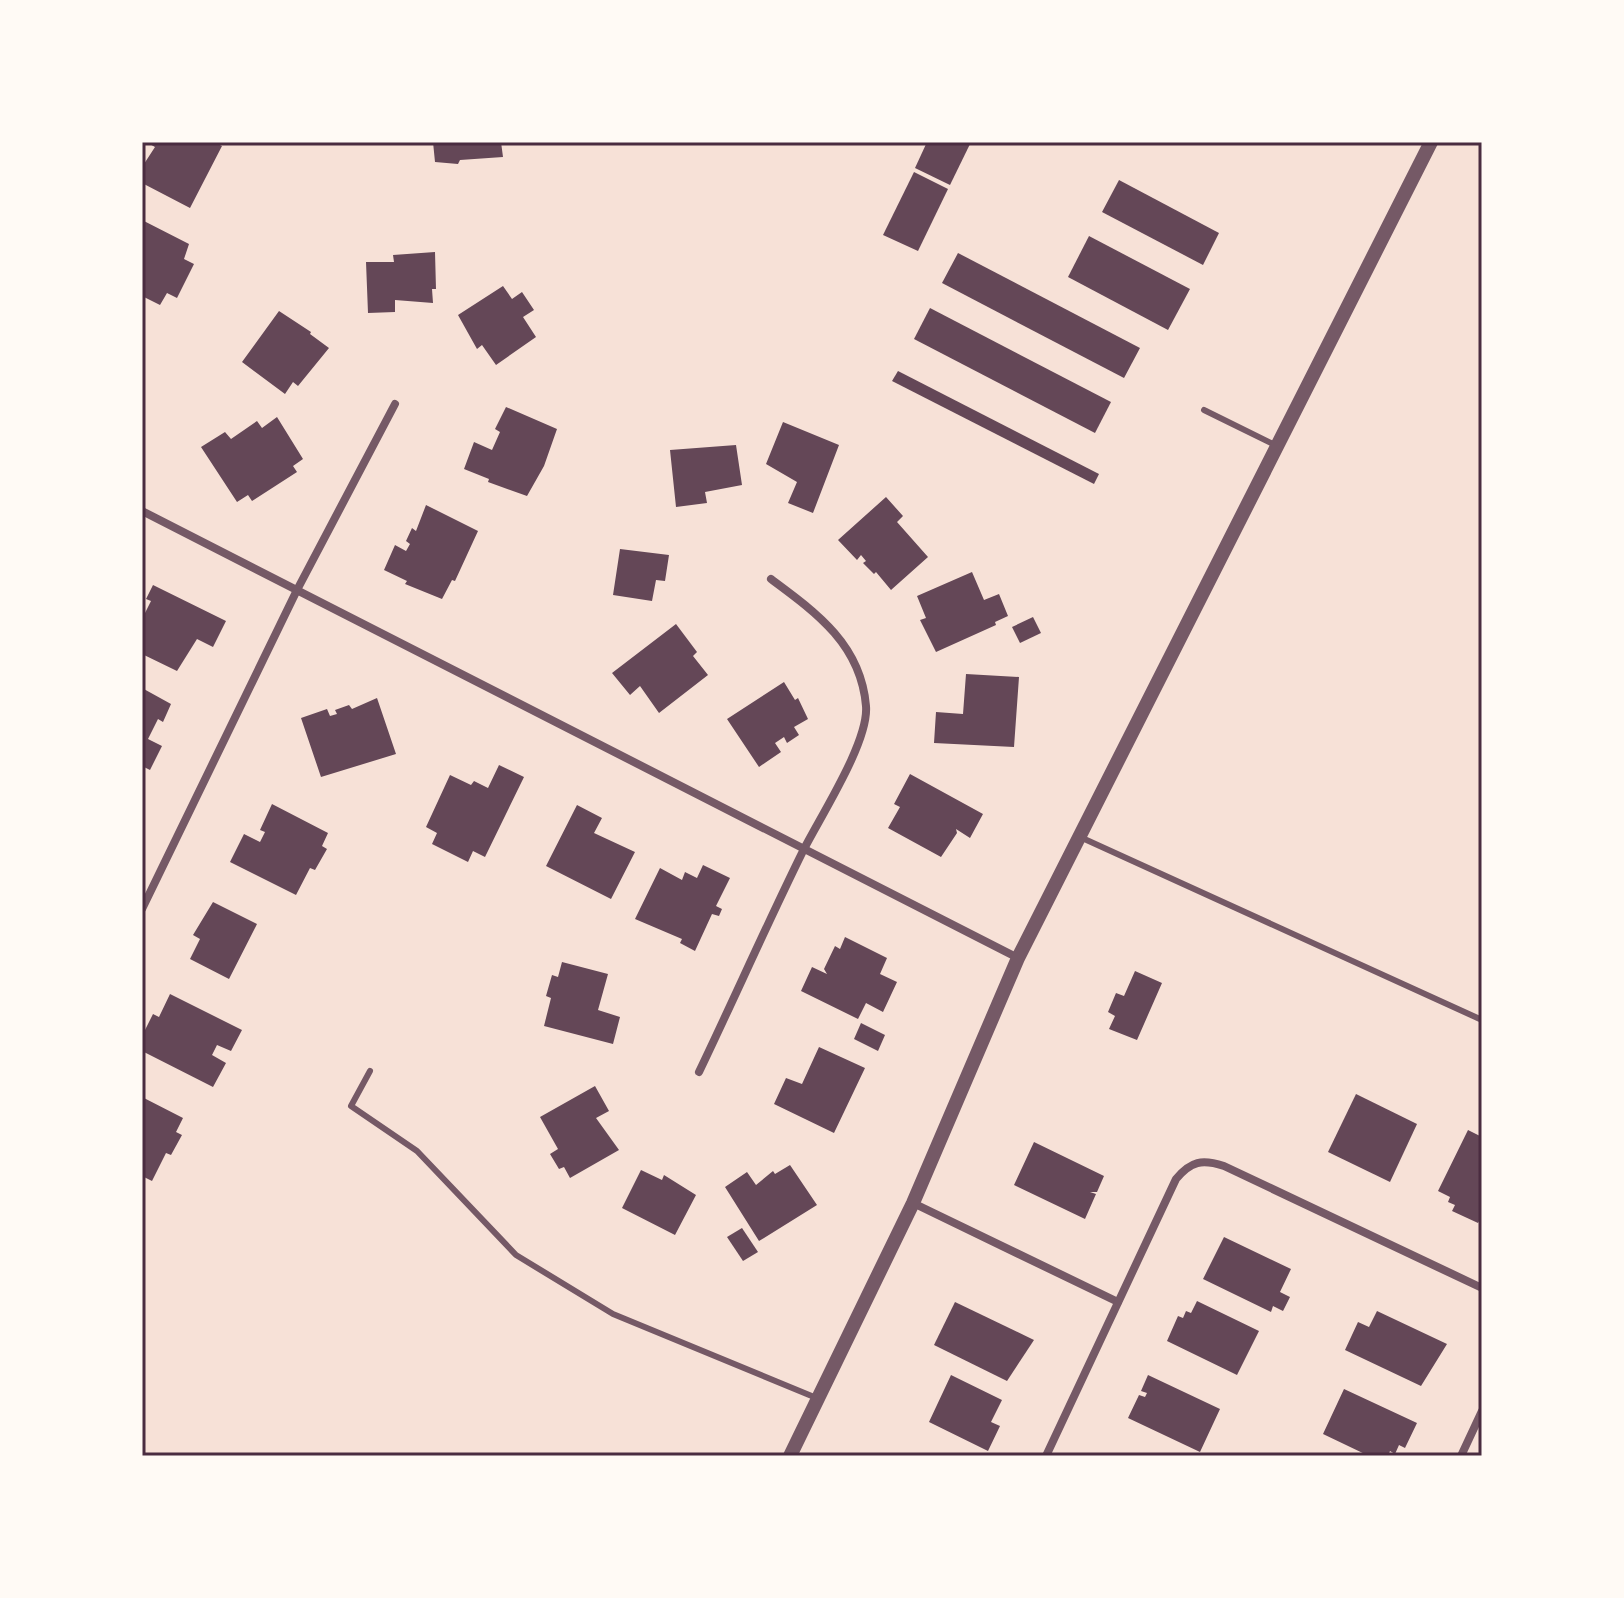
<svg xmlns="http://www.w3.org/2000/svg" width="1624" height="1598" viewBox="0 0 1624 1598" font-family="'PT Sans Narrow',sans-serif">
	<rect width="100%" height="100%" fill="#f7e1d7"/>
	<g fill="#644757">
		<path d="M146,142H214L222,146L190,208L142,183V167L155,147Z"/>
		<path d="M433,142H501L503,157L460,160L458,164L435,162Z"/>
		<path d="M927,142H971L950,185L915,168Z"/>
		<path d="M914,172L948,189L918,251L883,235Z"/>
		<path d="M1119,180L1219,233L1203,265L1102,212Z"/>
		<path d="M142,220L189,244L184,259L194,264L177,298L167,293L160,305L142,296Z"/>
		<path d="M1089,236L1190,289L1168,330L1068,277Z"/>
		<path d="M435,252L436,289H432L433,303L395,300V312L368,313L366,262H394L393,255Z"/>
		<path d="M958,253L1140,348L1124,378L942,283Z"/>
		<path d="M503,286L512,299L522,292L534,310L523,317L536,337L496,365L482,345L477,349L458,315Z"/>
		<path d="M930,308L1111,402L1095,433L914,339Z"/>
		<path d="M279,311L311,332L310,334L329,348L298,386L293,382L285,394L242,362Z"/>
		<path d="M898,371L1099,474L1094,484L892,381Z"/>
		<path d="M506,407L557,429L544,466L527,496L488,482L489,479L464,469L474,442L492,450L500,432L495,429Z"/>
		<path d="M277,417L303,459L293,466L297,472L252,501L248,495L237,502L201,447L225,432L231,439L257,421L262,428Z"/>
		<path d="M783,422L839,445L813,513L788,503L797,482L766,464Z"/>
		<path d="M736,445L742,485L705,492L707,503L676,507L670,450Z"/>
		<path d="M886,497L903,516L897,522L928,557L891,590L876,572L874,574L863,563L866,561L861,555L857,560L838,540Z"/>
		<path d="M426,505L478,531L455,581L452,580L442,599L405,584L407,581L384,570L395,545L406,551L410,544L406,541L412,528L416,531Z"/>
		<path d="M620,549L669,555L665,581L656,580L652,601L613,595Z"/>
		<path d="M972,572L984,600L999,594L1008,616L995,622L996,625L936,652L920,620L926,618L917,596Z"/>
		<path d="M153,585L226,621L213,647L197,639L177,671L142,654V619L151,601L146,599Z"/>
		<path d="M1033,617L1041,633L1020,643L1012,627Z"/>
		<path d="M676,624L697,652L693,656L708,675L659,713L640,686L630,695L612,673Z"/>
		<path d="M966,674L1019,677L1014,747L934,743L936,712L963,714Z"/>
		<path d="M784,682L795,700L798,698L808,719L794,727L799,735L787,743L784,737L775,743L781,752L759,767L727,719Z"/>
		<path d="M142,688L171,704L163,722L158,719L148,739L162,746L150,770L142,766Z"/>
		<path d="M377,698L396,754L321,777L301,718L327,709L330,716L337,714L335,710L349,705L352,709Z"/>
		<path d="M499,765L524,777L485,857L473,851L468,862L432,844L437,833L426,827L450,775L471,785L474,781L488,788Z"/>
		<path d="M910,774L983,814L970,838L956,829L957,833L941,857L888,828L900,807L894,804Z"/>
		<path d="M272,804L328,833L322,846L327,849L315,870L310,868L296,895L230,862L244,834L260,842L265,832L260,830Z"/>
		<path d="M577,805L602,818L594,833L635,852L611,899L546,866Z"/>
		<path d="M703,865L730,878L716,906L722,909L719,916L712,914L695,951L680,943L682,939L635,919L660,868L682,880L685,872L697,878Z"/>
		<path d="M213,902L257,924L229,979L190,959L200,939L193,935Z"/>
		<path d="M845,937L887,958L880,974L897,982L883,1012L866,1003L858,1019L801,991L812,967L827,974L824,969L835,946L840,949Z"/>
		<path d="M562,962L608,974L598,1010L620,1017L613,1044L544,1026L551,998L546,996L552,975L558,977Z"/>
		<path d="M1135,971L1162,983L1137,1040L1109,1029L1115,1016L1108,1012L1116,993L1124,996Z"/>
		<path d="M170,994L242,1030L231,1051L217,1045L212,1055L226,1063L213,1087L142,1051V1036L153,1014L159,1017Z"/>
		<path d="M861,1023L885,1035L878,1051L854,1039Z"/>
		<path d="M819,1047L865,1068L834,1133L774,1104L786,1078L802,1084Z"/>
		<path d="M595,1086L609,1111L596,1118L619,1150L570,1178L564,1167L559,1169L550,1154L558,1149L540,1117Z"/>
		<path d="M1356,1094L1417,1124L1390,1182L1328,1152Z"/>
		<path d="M142,1097L183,1118L176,1132L182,1135L171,1155L166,1153L152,1181L142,1176Z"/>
		<path d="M1468,1130L1482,1137V1216L1478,1223L1452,1211L1455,1205L1448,1202L1450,1197L1438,1191Z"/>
		<path d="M1034,1142L1104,1176L1097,1192H1090L1096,1194L1085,1219L1014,1185Z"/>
		<path d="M790,1165L817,1205L759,1241L725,1187L747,1172L756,1185L773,1171L775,1174Z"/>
		<path d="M641,1170L662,1180L664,1175L696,1195L675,1235L622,1208Z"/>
		<path d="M742,1228L758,1252L743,1261L727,1237Z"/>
		<path d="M1224,1237L1291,1269L1280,1292L1290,1297L1283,1311L1273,1306L1271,1312L1203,1279Z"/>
		<path d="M1197,1301L1259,1331L1237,1375L1167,1341L1178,1316L1183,1318L1186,1311L1191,1313Z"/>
		<path d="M955,1302L1034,1340L1007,1381L934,1345Z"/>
		<path d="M1377,1311L1447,1344L1421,1386L1345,1350L1358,1322L1369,1327Z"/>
		<path d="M951,1375L1002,1400L991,1422L1000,1426L988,1451L929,1422Z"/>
		<path d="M1148,1375L1220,1409L1200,1452L1128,1418L1139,1395L1145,1397L1147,1393L1141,1391Z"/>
		<path d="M1344,1389L1417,1423L1405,1448L1399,1445L1395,1454L1390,1451L1388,1456H1369L1323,1434Z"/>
	</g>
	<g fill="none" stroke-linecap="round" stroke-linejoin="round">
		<g stroke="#755966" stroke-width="6">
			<path d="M1204,410L1275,445"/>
			<path d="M1080,837L1482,1020"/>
			<path d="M370,1071L351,1106L417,1151L516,1255L613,1314L819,1399"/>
		</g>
		<g stroke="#755966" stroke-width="8">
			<path d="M142,511L1018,958"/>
			<path d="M142,909L297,590L395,404"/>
			<path d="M699,1072C734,999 767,924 803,851C820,817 869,742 866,706C861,645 817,613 771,579"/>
			<path d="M913,1203L1118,1302"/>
			<path d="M1046,1456L1176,1179C1191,1161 1202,1159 1224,1166L1482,1288"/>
			<path d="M1461,1456L1482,1411"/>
		</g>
		<path stroke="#755966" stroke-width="14" d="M790,1456L913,1203L1018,958L1431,142"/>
	</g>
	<rect width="1624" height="1598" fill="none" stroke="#fffaf5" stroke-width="288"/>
	<rect x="144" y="144" width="1336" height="1310" fill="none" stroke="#4a2c40" stroke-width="3"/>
</svg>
